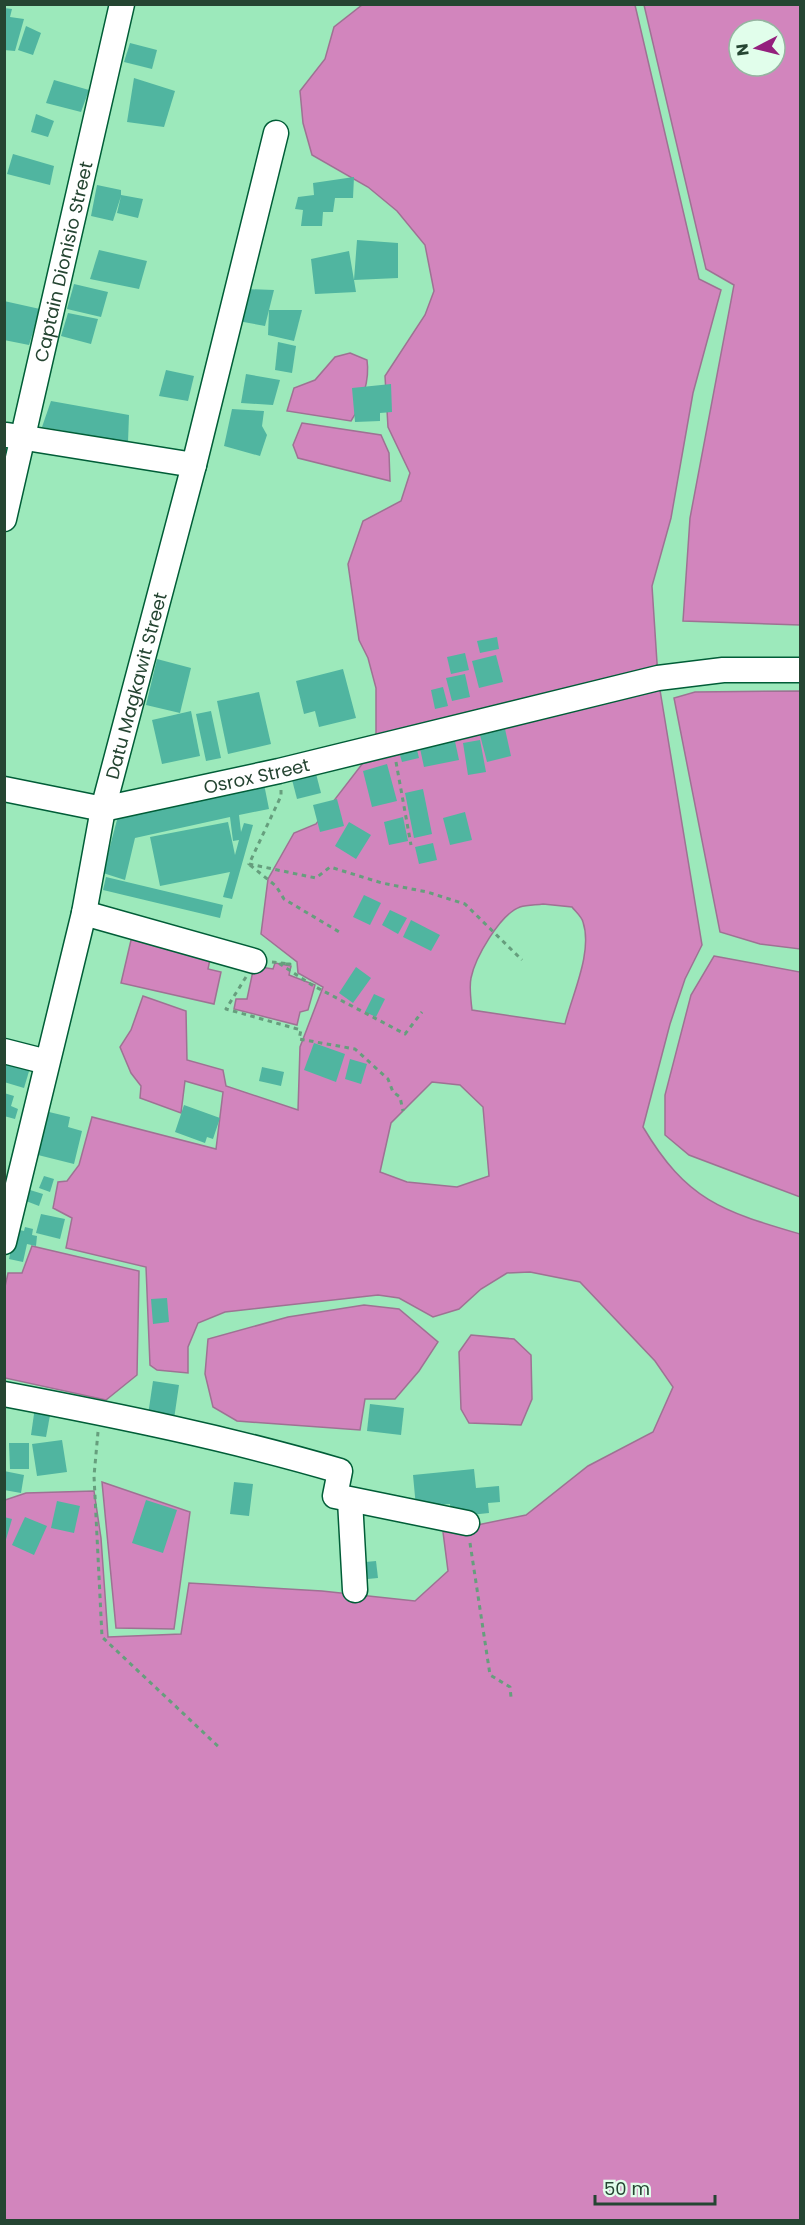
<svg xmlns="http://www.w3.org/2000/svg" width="805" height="2225" viewBox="0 0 805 2225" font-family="Poppins,sans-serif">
	<rect width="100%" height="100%" fill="#9ce9bb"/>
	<g fill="#d285bd" stroke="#9e7293" stroke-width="1.5" fill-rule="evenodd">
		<path d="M362,5H635L699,279L721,290L693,393L671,518L652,586L658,678L702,945L685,979L670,1024L643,1127C687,1201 722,1211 800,1234V2220H5V1500L26,1493L94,1491L101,1538L108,1637L181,1634L189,1583L322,1591L415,1601L448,1571L443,1532L526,1515L588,1466L653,1432L673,1387L655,1361L580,1282L530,1272L507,1273L481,1289L459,1309L433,1317L399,1298L378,1295L225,1312L198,1323L188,1347V1373L157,1370L150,1365L146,1267L66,1248L72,1218L53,1208L58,1182L67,1181L79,1165L92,1117L216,1149L223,1092L185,1081L181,1113L140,1098L141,1086L131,1073L120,1047L131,1030L143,996L186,1011L187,1060L223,1070L226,1086L298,1110L300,1047L323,987L298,973L297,962L261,934L268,879L294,833L316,824L376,746V688L368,658L359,640L348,564L363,521L401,501L410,473L388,427L385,376L425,315L434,291L425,245L397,211L368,187L312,155L303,123L300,91L325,59L334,27ZM543,904L572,907C575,911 582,917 583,922C593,952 572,995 565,1024L472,1010C471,1000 469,988 471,978C475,958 500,914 520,907C527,905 536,905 543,904ZM432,1082L460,1085L483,1107L489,1176L457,1187L407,1182L380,1172L391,1123Z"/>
		<path d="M644,5H800V625L683,621L690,518L734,285L706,269ZM739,30H775V66H739Z"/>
		<path d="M350,353L367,360C370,380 362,404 351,421L287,411L294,388L315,380L335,357Z"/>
		<path d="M302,423L381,435L389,453L390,481L298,458L293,445Z"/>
		<path d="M800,691V949L760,944L720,932L674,698L695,692Z"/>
		<path d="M132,936L211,954L208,969L221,972L214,1004L121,983Z"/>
		<path d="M714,956L800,972V1197L689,1155L665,1135V1095L691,995Z"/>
		<path d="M275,963L291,966L289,975L315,985L308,1010L300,1012L297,1025L234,1009L236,999H247L254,966L273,969Z"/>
		<path d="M32,1246L139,1271L137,1375L106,1400L5,1378L4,1291L8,1273H22Z"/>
		<path d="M364,1305L399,1309L438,1342L419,1371L395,1399H365L360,1430L237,1421L213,1407L205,1374L208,1339L288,1317Z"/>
		<path d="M471,1335L514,1339L531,1355L532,1399L521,1425L469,1423L461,1409L459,1352Z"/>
		<path d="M102,1482L190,1512L174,1629L116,1628Z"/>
	</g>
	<g fill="#50b5a0">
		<path d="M4,8L12,9L10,17L24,19L15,51L4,50Z"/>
		<path d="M26,26L41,33L33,55L18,50Z"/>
		<path d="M130,43L157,50L152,69L124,62Z"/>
		<path d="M134,78L175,91L164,127L127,122Z"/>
		<path d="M54,80L89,90L81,112L46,103Z"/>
		<path d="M36,114L54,121L48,137L31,132Z"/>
		<path d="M13,154L54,166L50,185L7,174Z"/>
		<path d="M354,177L353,198H335L333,212H323L322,226H301L303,210L295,209L298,197L314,195L313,183Z"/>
		<path d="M97,185L121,190V195L143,199L138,218L117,213L121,196L113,221L91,216Z"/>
		<path d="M357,240L398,243V278L354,280L356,292L315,294L311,259L349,251L354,280Z"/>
		<path d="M99,250L147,261L139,289L90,279Z"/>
		<path d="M74,284L108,292L101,317L67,309Z"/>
		<path d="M244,289L274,290L265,326L238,321Z"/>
		<path d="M4,301L40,309L29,345L4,340Z"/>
		<path d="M269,310H302L294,341L268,335Z"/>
		<path d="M68,313L98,319L91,344L61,336Z"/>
		<path d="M278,342L296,346L292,373L275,370Z"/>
		<path d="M166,370L194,376L188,401L159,396Z"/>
		<path d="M246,374L280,380L273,405L241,403Z"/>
		<path d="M391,384L392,412L380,413V421L355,422L352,388Z"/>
		<path d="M51,401L129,415L128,442L42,427Z"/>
		<path d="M232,409L264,411L262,426L267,435L260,456L224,446Z"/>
		<path d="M497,637L499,649L480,653L477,641Z"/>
		<path d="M465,653L469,670L451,674L447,657Z"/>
		<path d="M496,655L503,682L479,688L472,661Z"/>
		<path d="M157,659L191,668L180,713L146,705Z"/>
		<path d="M343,669L356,718L319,727L315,711L304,714L296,681Z"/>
		<path d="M465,674L470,697L452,701L446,678Z"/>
		<path d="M443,687L448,706L435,709L431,690Z"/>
		<path d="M259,692L271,744L228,754L217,701Z"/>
		<path d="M191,711L200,756L162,764L152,720Z"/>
		<path d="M211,711L221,758L206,761L196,714Z"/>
		<path d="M505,729L511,756L487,762L480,735Z"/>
		<path d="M453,732L459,760L424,767L418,739Z"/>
		<path d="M480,740L486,772L468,775L463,743Z"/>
		<path d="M415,741L419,758L402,762L397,745Z"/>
		<path d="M387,764L397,801L372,807L363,771Z"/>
		<path d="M314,766L321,793L297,799L290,772Z"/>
		<path d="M264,784L269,809L239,815L241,832L244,823L253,825L232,899L223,897L230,872L160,886L150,837L228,822L235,855L239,840L233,841L230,817L135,838L125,880L103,873L118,816Z"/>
		<path d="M423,789L432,834L414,838L405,793Z"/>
		<path d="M337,799L344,826L320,832L313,805Z"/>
		<path d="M465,812L472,840L450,845L443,818Z"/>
		<path d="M403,817L408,841L389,845L384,822Z"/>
		<path d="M349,822L371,835L356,859L335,846Z"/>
		<path d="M433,843L437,860L419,864L415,847Z"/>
		<path d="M106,877L223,905L220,918L103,890Z"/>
		<path d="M364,895L381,903L370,925L353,917Z"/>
		<path d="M390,910L407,918L398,934L382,925Z"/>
		<path d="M411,920L440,935L431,951L403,937Z"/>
		<path d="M356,967L371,978L353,1003L339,993Z"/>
		<path d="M374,994L385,999L376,1017L365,1012Z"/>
		<path d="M314,1043L345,1054L336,1082L304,1070Z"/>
		<path d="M350,1059L367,1064L361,1084L345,1079Z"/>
		<path d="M4,1060L30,1068L24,1088L4,1082Z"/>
		<path d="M262,1067L284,1072L281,1086L259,1081Z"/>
		<path d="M4,1093L14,1096L11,1106L18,1109L15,1119L4,1116Z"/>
		<path d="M184,1105L220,1118L213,1139L207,1137L205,1143L175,1132Z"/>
		<path d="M49,1112L70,1117L68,1127L82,1131L74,1164L38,1155Z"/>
		<path d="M44,1176L54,1179L50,1192L39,1188Z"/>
		<path d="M30,1190L43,1194L39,1206L26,1201Z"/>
		<path d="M41,1214L65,1219L60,1239L36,1233Z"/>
		<path d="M25,1227L33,1229L32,1235L37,1236L36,1246L27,1244L23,1262L9,1259L15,1229L24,1231Z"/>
		<path d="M167,1298L169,1322L153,1324L151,1299Z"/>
		<path d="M153,1381L179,1385L174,1419L148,1415Z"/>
		<path d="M370,1404L404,1408L401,1435L367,1431Z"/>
		<path d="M35,1407L51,1410L46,1437L31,1435Z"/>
		<path d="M62,1440L67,1472L37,1476L32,1444Z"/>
		<path d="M9,1443H29V1469H10Z"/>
		<path d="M474,1469L476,1488L499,1486L500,1502L488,1503L489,1513L451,1517L450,1504L416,1507L413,1475Z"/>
		<path d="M4,1471L24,1475L21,1493L4,1490Z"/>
		<path d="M234,1482L253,1484L249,1516L230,1514Z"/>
		<path d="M146,1500L177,1510L163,1553L132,1543Z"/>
		<path d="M57,1501L80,1506L74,1533L51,1528Z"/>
		<path d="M4,1517L12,1519L5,1543H4Z"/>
		<path d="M25,1517L47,1526L34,1555L12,1545Z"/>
		<path d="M376,1561L378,1578L357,1580L355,1563Z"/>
	</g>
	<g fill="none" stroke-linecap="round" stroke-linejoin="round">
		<defs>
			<g id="minor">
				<path d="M7,435L194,465"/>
				<path id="s1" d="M4,519L122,4"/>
				<path id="s2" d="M4,789L103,809L279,771L658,678L723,670H800"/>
				<path d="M84,913L254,961"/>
				<path d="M4,1051L47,1062"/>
				<path id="s3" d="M4,1242L84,913L103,809L194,465L276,133"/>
				<path d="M4,1394C119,1416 228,1438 340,1471L335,1496L467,1523"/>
				<path d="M350,1500L355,1590"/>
			</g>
		</defs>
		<use href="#minor" stroke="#005d37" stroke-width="27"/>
		<g stroke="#669e7d" stroke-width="3" stroke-dasharray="4.5 4.5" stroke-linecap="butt">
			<path d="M396,762L411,845"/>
			<path d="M281,790V796L249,864L316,878L330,867L382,883L427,892L465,904L522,960"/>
			<path d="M250,865L276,886L284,899L341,933"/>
			<path d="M272,962L290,964H280L312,985L405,1034L422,1012"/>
			<path d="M246,977L226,1009L301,1030L299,1039L355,1049L388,1079L393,1092L400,1097L403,1111"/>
			<path d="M98,1432L94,1476L102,1637L221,1749"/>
			<path d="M470,1543L490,1675L510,1687L511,1697"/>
		</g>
		<use href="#minor" stroke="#fff" stroke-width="24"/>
	</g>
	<g text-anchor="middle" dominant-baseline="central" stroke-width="6" stroke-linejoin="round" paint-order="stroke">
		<g font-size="18" fill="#254532" stroke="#e1feeb">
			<text stroke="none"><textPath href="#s1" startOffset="264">Captain Dionisio Street</textPath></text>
			<text stroke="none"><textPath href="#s3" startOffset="572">Datu Magkawit Street</textPath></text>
			<text stroke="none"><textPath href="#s2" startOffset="258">Osrox Street</textPath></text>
		</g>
	</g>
	<rect width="805" height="2225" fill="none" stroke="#254532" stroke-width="12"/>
	<g transform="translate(757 48) rotate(263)"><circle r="28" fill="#e1feeb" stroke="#96b4a1" stroke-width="1.5"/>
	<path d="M0-4.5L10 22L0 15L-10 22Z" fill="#94207d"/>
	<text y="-9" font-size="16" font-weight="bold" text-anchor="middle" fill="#254532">N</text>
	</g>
	<path d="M595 2195v9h120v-9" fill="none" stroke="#254532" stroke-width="3"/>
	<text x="604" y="2195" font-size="18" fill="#254532" stroke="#e1feeb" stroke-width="4.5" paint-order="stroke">50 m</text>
</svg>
